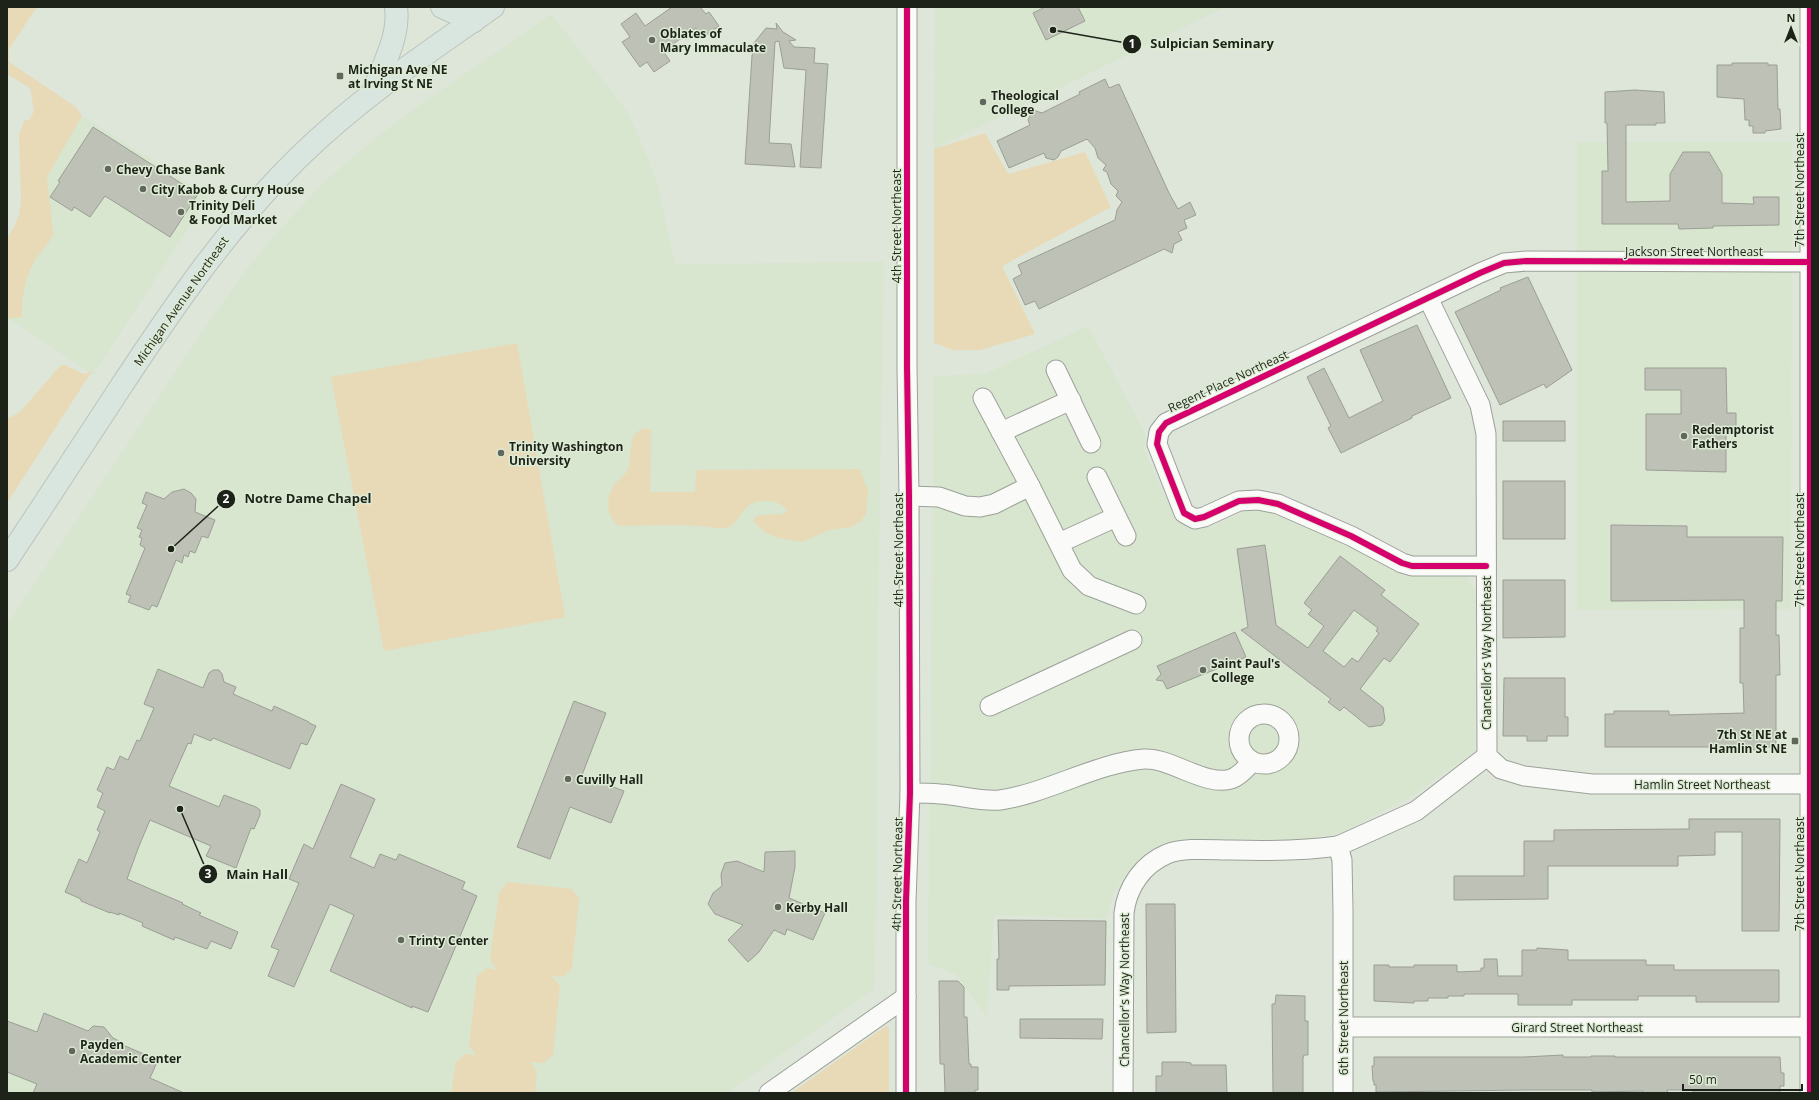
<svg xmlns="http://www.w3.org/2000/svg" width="1819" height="1100" viewBox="0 0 1819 1100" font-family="'Open Sans',sans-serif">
	<rect width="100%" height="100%" fill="#dee6d9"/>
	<g fill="#d8e5cf">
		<path d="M935,7H1226L934,149Z"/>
		<path d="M551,14L628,112L656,178L675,264L884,262L878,609L877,889L874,989L727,1093H7V625L207,325L247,269L272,238L324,182L372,141L415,108L496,53Z"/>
		<path d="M50,96L209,196L93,375L7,317Z"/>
		<path d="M1577,142H1792L1791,609L1577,610Z"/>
		<path d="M1088,326L1146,435L1144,450L1164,494L1176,518L1192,530L1214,526L1244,512L1271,510L1357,547L1405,576L1466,577L1476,590L1475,751L1412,796L1341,833L1300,840L1196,839L1164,843L1146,854L1127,871L1113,895L1107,919L994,915L987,1017L955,974L928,964L934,376L985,374Z"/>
	</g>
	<g fill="#e9dab7">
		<path d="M7,7H37L9,49V62L76,107L82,116L47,177L53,234C50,243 43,249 37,257C26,274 21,297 22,317L7,319V238L14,227L19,215L21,201L19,135L24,121L30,119L34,111L30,88L7,74Z"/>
		<path d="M985,133L1008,174L1085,152L1111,207L1002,266L1035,334L980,350H952L934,343V149Z"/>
		<path d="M517,343L565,617L384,651L331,377Z"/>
		<path d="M61,365H65L84,374L92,371L7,503V419L20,412Z"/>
		<path d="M646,428L651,431L650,492H695L696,470L860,469L865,484L868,489L866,514L860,522L851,527L829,530L802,542L779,538L768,534L754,523V518L760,515L783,514L787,510C779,499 759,498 748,506C741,512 737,523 729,527C720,531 709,526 699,526C673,524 646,526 619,526C606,518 605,497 614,485C618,480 626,475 628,469C633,454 626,432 646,428Z"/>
		<path d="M508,882L572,889L579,899L572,968L563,977L551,976L560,985L553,1055L544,1063L530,1062L537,1071L535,1093H451L456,1062L466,1054L476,1055L469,1046L477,976L487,968L497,970L490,960L499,892Z"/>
		<path d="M886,1026L889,1027V1093H791Z"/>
	</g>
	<g fill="#bec1b6" stroke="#9b9e94" fill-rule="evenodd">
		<path d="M672,7H700L706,14L709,12L719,26L702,38L696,28L663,51L670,61L654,72L647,62L640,67L622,42L630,37L621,24L636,13L645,26Z"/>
		<path d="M1045,7H1078L1085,21L1046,40L1033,13Z"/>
		<path d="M776,23L783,32L796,40L789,41L794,47L815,48L814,63L828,64L821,168L800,167L806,70L784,68L779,41L775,42L769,143L791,144L795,167L745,164L752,56L754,43L766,28L777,29Z"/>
		<path d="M1732,63H1768V65H1777L1778,109H1780L1781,129L1765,131V133H1753V126H1749V120H1745L1744,99L1717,97V65H1732Z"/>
		<path d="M1105,79L1109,88L1119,84L1169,193L1178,209L1190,202L1196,215L1184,220L1187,228L1178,232L1182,240L1174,244L1172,253L1164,249L1039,309L1035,301L1025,305L1013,279L1022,274L1018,265L1115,220L1117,210L1122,202L1116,196L1118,191L1111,184L1107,172L1103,170L1106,165L1098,158L1095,148L1087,139L1061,151L1058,157L1054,160L1046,158L1044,153L1009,168L997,141L1030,125L1028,120L1033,110L1042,113L1080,94L1079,92Z"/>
		<path d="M1635,90L1664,92L1665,123H1656V125H1626V202L1670,201V174L1683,152H1709L1722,174V203L1754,204L1753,197H1779V225L1713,226V228L1679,229L1678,224H1602V171H1608L1607,123H1605V92Z"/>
		<path d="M93,127L198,194L170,237L105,196L90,217L74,207L72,211L50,197L60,182L58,181Z"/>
		<path d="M1528,277L1572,370L1546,388L1544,384L1500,405L1455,312L1501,290L1500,288Z"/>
		<path d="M1417,325L1451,398L1412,416V418L1341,453L1328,428L1331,426L1307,377L1324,368L1349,418L1383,401L1360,350Z"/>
		<path d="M1645,368H1726L1727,413H1736V427H1727L1726,431V472L1646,470V414H1681V390H1645Z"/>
		<rect x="1503" y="421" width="62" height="20"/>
		<rect x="1503" y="481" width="62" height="58"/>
		<path d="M184,489L191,493L196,499L195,512L215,520L208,538L202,536L195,553L190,551L188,557L184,555L182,563L176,560L157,607L152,605L149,610L128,602L131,596L126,594L145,548L140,545L142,538L139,537L142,530L137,528L147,505L142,503L146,492L164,499L172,492Z"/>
		<path d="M1611,525L1687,526V537H1783L1782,601H1776V635H1779L1780,675H1776V747H1760V750H1745V747H1605V714H1614V711H1669V715L1744,713L1743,683H1740V628H1744V600L1611,601Z"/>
		<path d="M1265,545L1276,625L1308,648L1324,626L1308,614L1312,610L1304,603L1340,556L1385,590L1381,595L1419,624L1390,662L1384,658L1360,689L1383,707L1385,720L1382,725L1369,727L1344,707L1340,711L1328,702L1331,699L1241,630L1248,627L1237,549ZM1354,610L1378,628L1376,631L1379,633L1358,662L1352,658L1344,667L1323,651Z"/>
		<path d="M1503,580H1565V637L1503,638Z"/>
		<path d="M1235,632L1246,657L1167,689L1163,681L1156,680L1161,674L1157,666Z"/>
		<path d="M158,669L203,688L209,673L213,670H219L222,674L224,682L236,687L233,694L272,711L274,706L309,722V723L316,726L307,745L301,743L290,769L213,738L211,741L194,734L191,744L188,743L169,786L219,807L224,795L256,807L260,810V815L254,829L251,828L236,868L206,856L211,846L150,820L139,846L127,879L183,903L182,904L201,913L199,915L238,932L231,949L211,941L207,949L175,937L174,940L142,926L143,923L119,913V915L110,912V913L81,901V899L65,892L79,859L87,863L100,832L97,830L105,811L97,807L103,793L97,790L107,767L114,770L120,756L128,760L137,740L140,741L154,708L144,704Z"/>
		<path d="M1504,678H1565V717H1568V736H1547V741H1527V736H1503Z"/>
		<path d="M574,701L606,713L582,775L624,791L611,823L570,807L550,859L517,847Z"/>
		<path d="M341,784L375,799L350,857L374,868L380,854L396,860L399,854L465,882L462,889L477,896L428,1012L412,1006V1008L330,971L354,915L330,904L294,987L268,976L279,950L271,947L299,883L289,879L304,844L313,849Z"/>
		<path d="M1689,819H1780L1779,931H1742V832H1715V855L1678,856V866H1548V899L1454,900V876H1524V841H1554V830L1689,829Z"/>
		<path d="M795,851V867L789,898L825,913L813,940L787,929L785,935L774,930L759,952L748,962L728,940L743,925L715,914L708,904L713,893L722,886L721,874L725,863L737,861L764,872L765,852Z"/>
		<path d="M1146,904H1175L1176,1032L1147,1033Z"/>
		<path d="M998,920L1106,921L1105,985L1009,986V990H997V959H999Z"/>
		<path d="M1537,948L1568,950V960H1646V965H1674V970H1779V1002H1696V996H1638V1000H1572V1005H1518V994H1464V996H1448V998H1428V1001H1414V1003L1374,1001V965H1389V967H1414V965H1457V972L1481,971V968H1484V959H1497L1498,976H1522V950H1537Z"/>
		<path d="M939,981H958L964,987V1017H967L969,1064H971V1067H978V1090H975V1093H945L944,1064H940Z"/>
		<path d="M1276,995L1305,996V1021H1308V1055H1304L1303,1058V1093H1273L1272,1004H1275Z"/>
		<path d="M44,1013L88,1031L93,1026L104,1027L113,1038L119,1041L118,1043L158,1060L150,1078L184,1093H33L37,1084L7,1072V1021L37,1032Z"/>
		<path d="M1020,1019H1103L1102,1039L1020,1038Z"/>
		<path d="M1563,1055V1057H1591V1056H1615V1057H1780L1781,1073H1784V1086H1780V1093H1693V1090H1667L1668,1093H1643V1091L1592,1092V1090H1527L1376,1092V1085H1374V1081H1373L1372,1066H1374V1057H1524Z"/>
		<path d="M1162,1062H1184L1191,1063V1065H1226L1227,1093H1156V1076H1162Z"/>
	</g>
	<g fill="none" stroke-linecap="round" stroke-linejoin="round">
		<defs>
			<g id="minor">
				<path d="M1810,7V1093"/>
				<path d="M1428,298L1480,405L1486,434L1487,756L1501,769L1524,776L1592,784H1812"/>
				<path d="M1056,370L1091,443"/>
				<path d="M983,398L1030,486"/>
				<path d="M1001,432L1071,400"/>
				<path d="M1097,477L1126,536"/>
				<path d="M909,496L939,497L965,506L980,507L994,504L1030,486L1072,570L1089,586L1136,604"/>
				<path d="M1059,543L1116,517"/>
				<path d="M1486,566H1412L1402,563L1351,536L1278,504L1258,500L1239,501L1204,517L1195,519L1184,513L1157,444L1159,432L1166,423L1480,273L1504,263L1527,261L1812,262"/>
				<path d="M990,706L1132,640"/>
				<circle cx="1264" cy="739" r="25"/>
				<path d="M910,793C920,793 930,793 940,794C960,795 980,802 1000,800C1048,793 1096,763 1144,759C1169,757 1206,787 1231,779C1240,776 1246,768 1252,762"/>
				<path d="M1343,1027H1810"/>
				<path d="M769,1093L906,997"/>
				<path d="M906,1093V901L910,793L909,496L907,367V7"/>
				<path d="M1123,1093L1124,913C1127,887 1143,864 1167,854C1184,847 1213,850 1231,850C1267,851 1303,851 1338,846"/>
				<path d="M1343,1093V910L1342,860L1338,846L1416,811L1487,756"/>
			</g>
			<g id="major">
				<path d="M442,7L474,21"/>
				<path d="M373,92C383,65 400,36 396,7"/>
				<path d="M7,560C45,503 82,446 120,388C174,306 227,228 298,158C357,100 425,54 493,7"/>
			</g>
		</defs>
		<use href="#minor" stroke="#9ba198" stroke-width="21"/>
		<use href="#major" stroke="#bec2bb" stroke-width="24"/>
		<use href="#minor" stroke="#fafbf9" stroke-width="19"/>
		<use href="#major" stroke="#d9e6e0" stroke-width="22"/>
		<defs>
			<g id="cycleway">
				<path d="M1810,7V1093"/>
				<path d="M1486,566H1412L1402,563L1351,536L1278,504L1258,500L1239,501L1204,517L1195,519L1184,513L1157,444L1159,432L1166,423L1480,273L1504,263L1527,261L1812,262"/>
				<path d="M906,1093V901L910,793L909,496L907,367V7"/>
			</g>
		</defs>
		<use href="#cycleway" stroke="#ddebd4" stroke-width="8"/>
		<use href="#cycleway" stroke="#d6006c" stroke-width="6"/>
	</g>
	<g fill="#61675d" stroke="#ddebd4" stroke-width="1.5">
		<circle cx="652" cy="40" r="4"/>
		<rect x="336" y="72" width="8" height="8" rx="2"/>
		<circle cx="983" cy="102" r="4"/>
		<circle cx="108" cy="169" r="4"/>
		<circle cx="143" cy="189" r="4"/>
		<circle cx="181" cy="212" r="4"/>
		<circle cx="1684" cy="436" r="4"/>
		<circle cx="501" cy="453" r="4"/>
		<circle cx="1203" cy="670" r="4"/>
		<rect x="1791" y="737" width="8" height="8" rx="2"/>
		<circle cx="568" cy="779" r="4"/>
		<circle cx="778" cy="907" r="4"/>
		<circle cx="401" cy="940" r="4"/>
		<circle cx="72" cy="1051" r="4"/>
	</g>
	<g text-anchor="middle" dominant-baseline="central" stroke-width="3" stroke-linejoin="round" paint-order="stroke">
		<g font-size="12" font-weight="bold" fill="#1e231a" stroke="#ddebd4" text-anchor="start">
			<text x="660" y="33">Oblates of<tspan x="660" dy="14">Mary Immaculate</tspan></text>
			<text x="348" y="69">Michigan Ave NE<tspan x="348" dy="14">at Irving St NE</tspan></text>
			<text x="991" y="95">Theological<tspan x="991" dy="14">College</tspan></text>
			<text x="116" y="169">Chevy Chase Bank</text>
			<text x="151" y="189">City Kabob &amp; Curry House</text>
			<text x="189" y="205">Trinity Deli<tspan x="189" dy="14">&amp; Food Market</tspan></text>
			<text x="1692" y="429">Redemptorist<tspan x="1692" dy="14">Fathers</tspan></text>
			<text x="509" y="446">Trinity Washington<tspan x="509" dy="14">University</tspan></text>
			<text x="1211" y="663">Saint Paul's<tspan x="1211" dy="14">College</tspan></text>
			<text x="1787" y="734" text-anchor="end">7th St NE at<tspan x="1787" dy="14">Hamlin St NE</tspan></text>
			<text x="576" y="779">Cuvilly Hall</text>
			<text x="786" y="907">Kerby Hall</text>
			<text x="409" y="940">Trinty Center</text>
			<text x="80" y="1044">Payden<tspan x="80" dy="14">Academic Center</tspan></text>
		</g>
		<g font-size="12" fill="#1e231a" stroke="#ddebd4">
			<text transform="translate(1799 190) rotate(-90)">7th Street Northeast</text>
			<text transform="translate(896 226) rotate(-90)">4th Street Northeast</text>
			<text x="1694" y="251">Jackson Street Northeast</text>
			<text transform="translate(181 301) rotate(-55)">Michigan Avenue Northeast</text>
			<text transform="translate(1228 381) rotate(-25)">Regent Place Northeast</text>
			<text transform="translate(898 550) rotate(-90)">4th Street Northeast</text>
			<text transform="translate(1799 550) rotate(-90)">7th Street Northeast</text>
			<text transform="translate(1486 653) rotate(-90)">Chancellor's Way Northeast</text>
			<text x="1702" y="784">Hamlin Street Northeast</text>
			<text transform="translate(897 874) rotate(-89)">4th Street Northeast</text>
			<text transform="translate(1799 874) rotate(-90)">7th Street Northeast</text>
			<text transform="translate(1124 990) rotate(-90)">Chancellor's Way Northeast</text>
			<text transform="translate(1343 1018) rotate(-90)">6th Street Northeast</text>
			<text x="1577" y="1027">Girard Street Northeast</text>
		</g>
	</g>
	<path fill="none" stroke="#1e231a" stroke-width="1.5" d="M1053 30L1132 44M171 549L226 499M180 809L208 874"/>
	<g fill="#1e231a" stroke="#ddebd4" stroke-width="1.5">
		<circle cx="1053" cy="30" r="4"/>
		<circle cx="171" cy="549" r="4"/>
		<circle cx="180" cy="809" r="4"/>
		<circle cx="1132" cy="44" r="10"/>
		<circle cx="226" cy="499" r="10"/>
		<circle cx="208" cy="874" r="10"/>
	</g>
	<g font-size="12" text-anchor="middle" font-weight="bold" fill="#fff">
		<text x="1132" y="48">1</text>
		<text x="226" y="503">2</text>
		<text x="208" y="878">3</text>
	</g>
	<g font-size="13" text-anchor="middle" font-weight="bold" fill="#1e231a" stroke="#ddebd4" stroke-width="3" stroke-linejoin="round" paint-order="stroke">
		<text x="1212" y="48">Sulpician Seminary</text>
		<text x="308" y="503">Notre Dame Chapel</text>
		<text x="257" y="879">Main Hall</text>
	</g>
	<rect width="1819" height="1100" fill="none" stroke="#1e231a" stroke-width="16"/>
	<g transform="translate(1791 28)" stroke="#ddebd4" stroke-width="3" paint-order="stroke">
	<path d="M0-3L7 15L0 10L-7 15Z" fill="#1e231a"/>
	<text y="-6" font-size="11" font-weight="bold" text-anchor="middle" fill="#1e231a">N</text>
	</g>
	<path d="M1683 1084v6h119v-6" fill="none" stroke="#1e231a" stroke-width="2"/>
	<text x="1689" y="1084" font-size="12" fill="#1e231a" stroke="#ddebd4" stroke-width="3" paint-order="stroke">50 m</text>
</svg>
